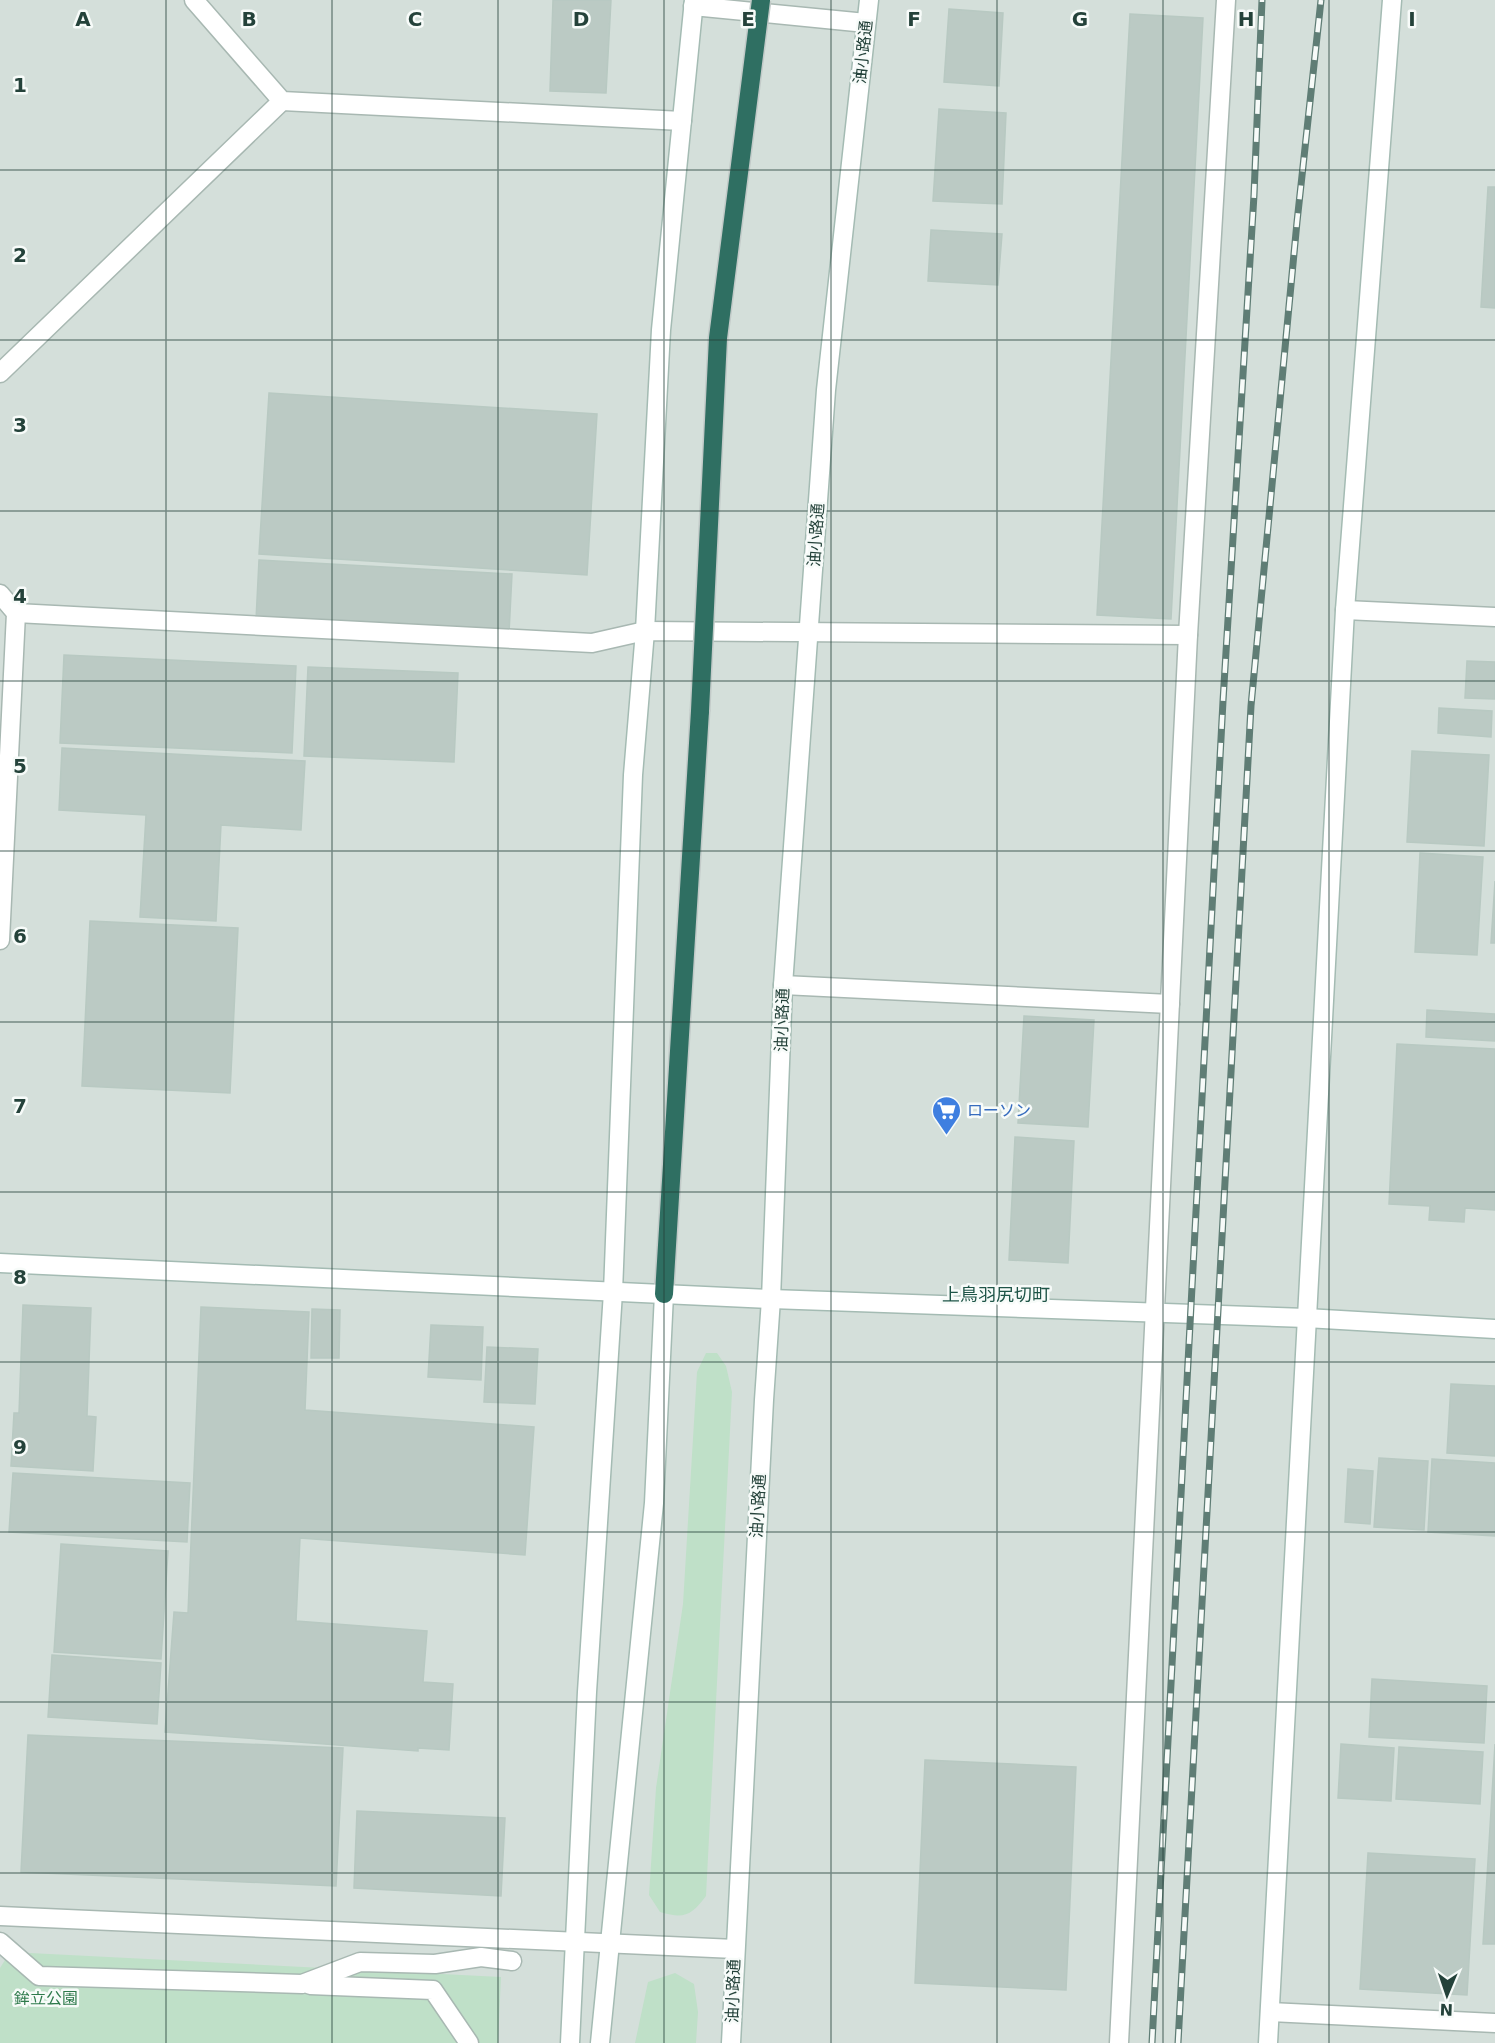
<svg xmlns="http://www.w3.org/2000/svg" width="1495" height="2043" viewBox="0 0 1495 2043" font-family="'DejaVu Sans','Noto Sans JP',sans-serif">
	<rect width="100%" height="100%" fill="#e6efeb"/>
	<rect fill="#d4dfda" x="0" y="0" width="1495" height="2043"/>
	<g fill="#bfe0c8">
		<path d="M706,1353H717L726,1366L732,1392L706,1896C691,1916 684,1919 660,1912L649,1895L656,1788L683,1604L697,1372Z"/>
		<path d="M10,1952L501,1977L498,2043H0V1968Z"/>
		<path d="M675,1973L694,1984L698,2012L696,2043H635L648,1982Z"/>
	</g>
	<g fill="#bbcac4" stroke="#b8c9c2" stroke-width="1.5">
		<path d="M553,0H611L606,93L550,91Z"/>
		<path d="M949,9L1003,13L999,86L944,82Z"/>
		<path d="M1130,14L1203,18L1171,619L1097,615Z"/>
		<path d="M939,109L1006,113L1002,204L933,201Z"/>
		<path d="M1488,187H1495V308L1481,307Z"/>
		<path d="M931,230L1002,234L998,285L928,281Z"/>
		<path d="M269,393L597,414L587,575L259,554Z"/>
		<path d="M259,560L512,574L509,633L256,620Z"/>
		<path d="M64,655L296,666L292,753L60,743Z"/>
		<path d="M1467,661L1495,662V699L1465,698Z"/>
		<path d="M308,667L458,673L454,762L304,756Z"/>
		<path d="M1439,708L1492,711L1491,737L1438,733Z"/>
		<path d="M62,748L305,761L301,830L221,825L216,921L140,917L146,815L59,810Z"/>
		<path d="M1412,751L1489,755L1484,846L1407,842Z"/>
		<path d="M1420,853L1483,857L1477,955L1415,952Z"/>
		<path d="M1495,881V943H1491Z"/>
		<path d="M90,921L238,928L230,1093L82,1086Z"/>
		<path d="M1427,1010L1495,1014V1041L1426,1037Z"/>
		<path d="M1024,1016L1094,1020L1088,1127L1018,1123Z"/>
		<path d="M1397,1044L1495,1049V1210L1465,1208L1464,1222L1429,1220L1430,1206L1389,1204Z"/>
		<path d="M1015,1137L1074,1141L1068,1263L1009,1260Z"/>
		<path d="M23,1305L91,1308L87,1416L96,1417L93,1471L11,1466L14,1413H19Z"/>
		<path d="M201,1307L309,1312L305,1410L534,1427L525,1555L300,1538L296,1621L427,1631L423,1682L453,1684L449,1750L418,1748V1751L165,1732L174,1612L188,1613Z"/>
		<path d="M312,1309L340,1310L339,1358H311Z"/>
		<path d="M431,1325L483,1327L481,1380L428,1377Z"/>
		<path d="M487,1347L538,1349L535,1404L484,1402Z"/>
		<path d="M1451,1384L1495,1386V1456L1447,1453Z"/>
		<path d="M1379,1458L1428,1461L1424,1530L1374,1527Z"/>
		<path d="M1432,1459L1495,1463V1536L1428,1532Z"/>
		<path d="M1348,1469L1373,1471L1370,1524L1345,1522Z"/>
		<path d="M13,1473L190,1483L187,1542L9,1532Z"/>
		<path d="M61,1544L168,1551L161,1659L54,1652Z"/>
		<path d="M52,1655L161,1663L157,1724L48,1717Z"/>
		<path d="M1372,1679L1487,1686L1484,1743L1369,1737Z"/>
		<path d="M28,1735L343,1748L336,1886L21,1872Z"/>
		<path d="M1341,1744L1394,1748L1391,1801L1338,1798Z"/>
		<path d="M1495,1744V1944H1483Z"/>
		<path d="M1399,1747L1483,1752L1480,1804L1396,1799Z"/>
		<path d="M925,1760L1076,1767L1066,1990L915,1983Z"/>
		<path d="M357,1811L505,1818L501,1896L354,1888Z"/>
		<path d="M1368,1853L1475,1859L1467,1995L1360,1989Z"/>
	</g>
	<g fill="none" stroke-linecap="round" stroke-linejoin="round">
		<defs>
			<path id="lane" d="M783,985L1170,1004"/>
			<g id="street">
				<path d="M194,0L282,101L682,121"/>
				<path d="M693,6L866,23"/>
				<path d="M0,373L282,101"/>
				<path d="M0,594L16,613L0,940"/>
				<path d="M1345,610L1495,617"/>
				<path d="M16,613L592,643L645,631L1188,635"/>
				<path d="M0,1916L735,1949"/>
				<path d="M0,1942L39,1976L302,1984L360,1962L435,1964L481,1957L512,1961"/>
				<path d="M310,1985L433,1990L469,2043"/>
				<path d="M1270,2012L1495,2023"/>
				<path d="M1119,2043L1188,635L1226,0"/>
			</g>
			<g id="secondary">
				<path d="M0,1263L771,1299L1306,1318L1495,1329"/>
				<path d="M570,2043L587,1692L613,1292L633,775L645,631L661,330L694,0"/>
				<path d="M600,2043L654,1503L664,1294"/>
				<path d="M731,2043L764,1400L771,1299L783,985L826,390L869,0"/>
				<path d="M1268,2043L1345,610L1392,0"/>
			</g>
			<path id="highway" d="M664,1294L700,711"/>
		</defs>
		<use href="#lane" stroke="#a8b8b2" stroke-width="21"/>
		<use href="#street" stroke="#a8b8b2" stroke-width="21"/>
		<use href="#secondary" stroke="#a4bbb3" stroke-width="21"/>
		<use href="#highway" stroke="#c2cac8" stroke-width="21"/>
		<use href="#lane" stroke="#fff" stroke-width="18"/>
		<use href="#street" stroke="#fff" stroke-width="18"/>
		<use href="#secondary" stroke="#fff" stroke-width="18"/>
		<use href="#highway" stroke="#2f6f62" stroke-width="18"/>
		<defs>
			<g id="rail">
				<path d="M1152,2043L1223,701L1254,195L1262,0"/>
				<path d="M1178,2043L1251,706L1297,222L1321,0"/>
			</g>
		</defs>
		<use href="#rail" stroke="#5f7d75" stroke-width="7"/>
		<use href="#rail" stroke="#f7fbf9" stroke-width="4.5" stroke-dasharray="14" stroke-linecap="butt"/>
		<defs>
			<path id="highway-bridge" d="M700,711L718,338L761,0"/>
		</defs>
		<use href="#highway-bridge" stroke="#c2cac8" stroke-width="21" stroke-linecap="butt"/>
		<use href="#highway-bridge" stroke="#2f6f62" stroke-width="18"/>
	</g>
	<path fill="none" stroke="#24423a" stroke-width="1.5" stroke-opacity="0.55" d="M166,0V2043M332,0V2043M498,0V2043M664,0V2043M831,0V2043M997,0V2043M1163,0V2043M1329,0V2043M0,170H1495M0,340H1495M0,511H1495M0,681H1495M0,851H1495M0,1022H1495M0,1192H1495M0,1362H1495M0,1532H1495M0,1702H1495M0,1873H1495"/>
	<defs>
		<symbol id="supermarket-pin" viewBox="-11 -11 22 30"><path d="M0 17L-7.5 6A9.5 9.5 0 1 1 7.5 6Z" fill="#3f7fe0" stroke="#f7fbf9"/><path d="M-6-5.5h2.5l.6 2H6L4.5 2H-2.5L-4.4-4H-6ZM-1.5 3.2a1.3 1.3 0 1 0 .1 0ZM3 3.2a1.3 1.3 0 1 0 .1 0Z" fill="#fff"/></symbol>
	</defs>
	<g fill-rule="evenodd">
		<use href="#supermarket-pin" x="930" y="1094" width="33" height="45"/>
	</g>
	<g text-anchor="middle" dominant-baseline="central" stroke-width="5" stroke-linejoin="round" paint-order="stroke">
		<g font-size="16" fill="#24423a" stroke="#f7fbf9">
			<text transform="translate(863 52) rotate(-84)">油小路通</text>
			<text transform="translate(816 535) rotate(-86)">油小路通</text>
			<text transform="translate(782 1020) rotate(-88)">油小路通</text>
			<text transform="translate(758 1506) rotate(-87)">油小路通</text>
			<text transform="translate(733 1991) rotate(-88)">油小路通</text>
		</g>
		<g font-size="16" fill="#366cbe" stroke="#f7fbf9" text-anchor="start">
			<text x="967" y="1110">ローソン</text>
		</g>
		<g font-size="16" fill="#2d7a4b" stroke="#f7fbf9">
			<text x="46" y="1998">鉾立公園</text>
		</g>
		<g font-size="18" fill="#1f5548" stroke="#f7fbf9">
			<text x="996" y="1294">上鳥羽尻切町</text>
		</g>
	</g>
	<g font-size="20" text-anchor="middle" font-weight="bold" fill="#24423a" stroke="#f7fbf9" stroke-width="5" stroke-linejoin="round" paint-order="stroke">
		<text x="83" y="26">A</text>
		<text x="249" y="26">B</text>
		<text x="415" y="26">C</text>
		<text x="581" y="26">D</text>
		<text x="748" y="26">E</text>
		<text x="914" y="26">F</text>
		<text x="1080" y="26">G</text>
		<text x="1246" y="26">H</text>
		<text x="1412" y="26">I</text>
		<text x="20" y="92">1</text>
		<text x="20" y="262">2</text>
		<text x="20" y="432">3</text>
		<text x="20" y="603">4</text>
		<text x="20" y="773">5</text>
		<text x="20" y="943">6</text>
		<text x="20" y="1113">7</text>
		<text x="20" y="1284">8</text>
		<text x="20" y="1454">9</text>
	</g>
	<g transform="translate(1447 1995) rotate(182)" stroke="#f7fbf9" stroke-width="4.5" paint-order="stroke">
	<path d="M0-4.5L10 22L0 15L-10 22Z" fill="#24423a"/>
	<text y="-9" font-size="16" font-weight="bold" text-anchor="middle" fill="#24423a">N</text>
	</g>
</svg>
